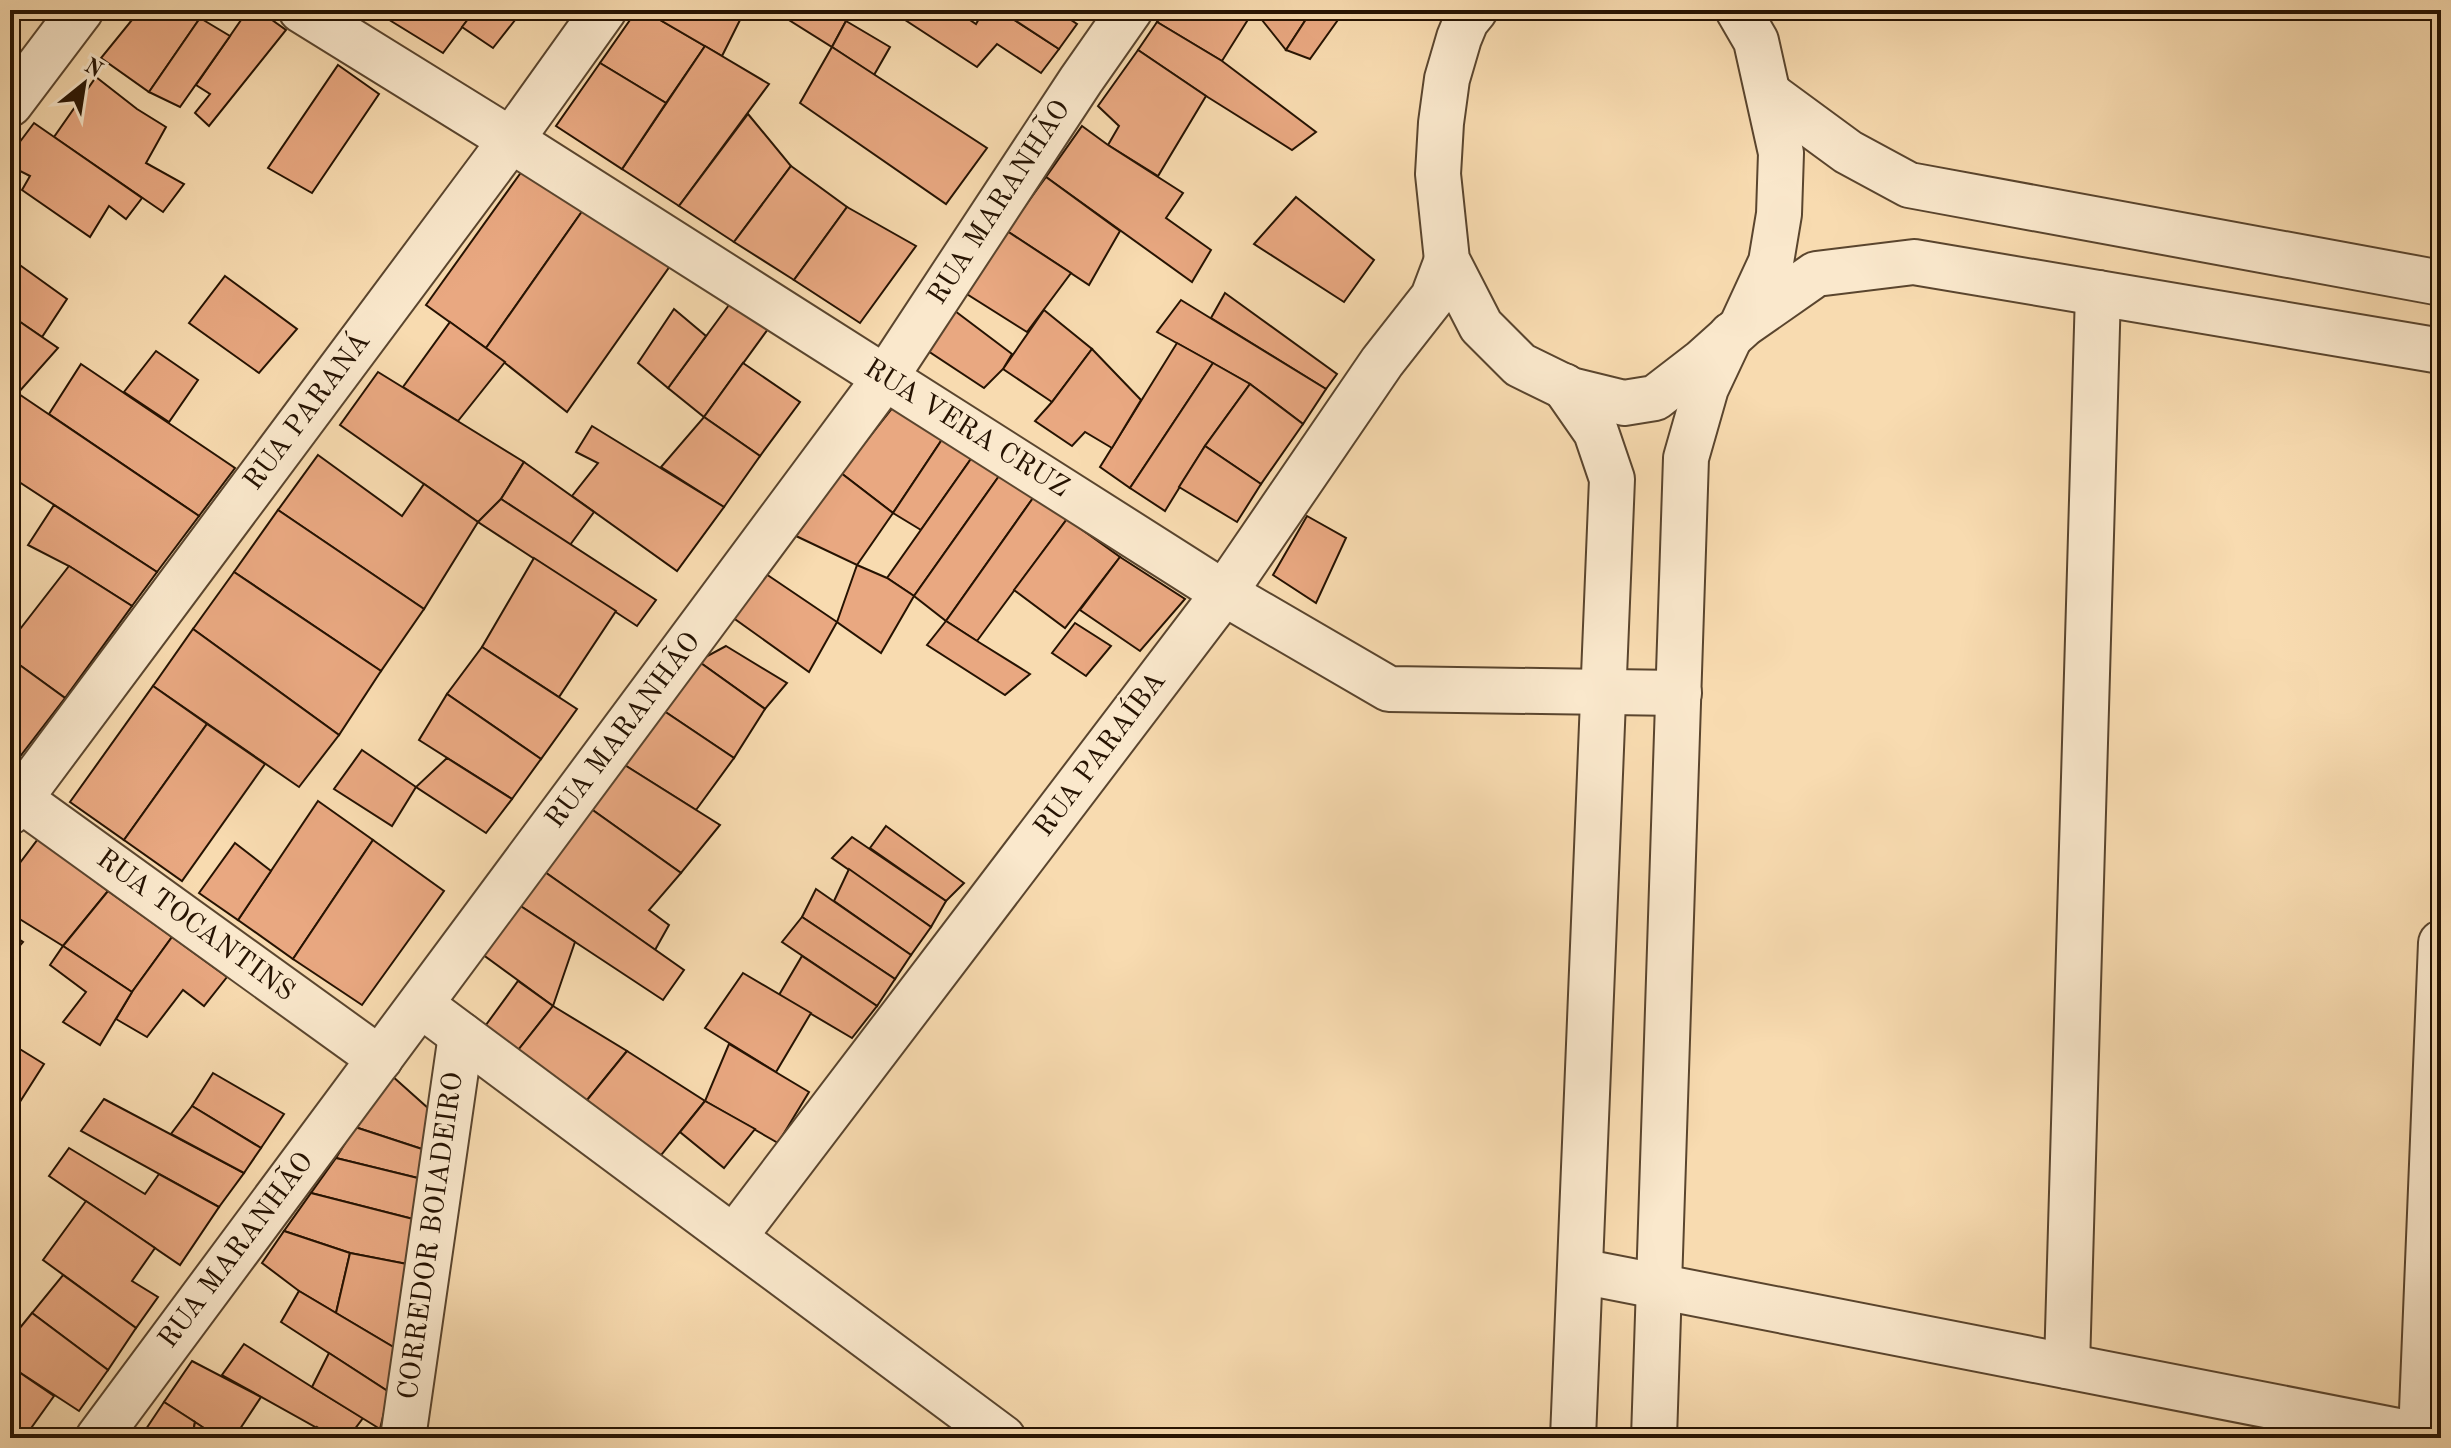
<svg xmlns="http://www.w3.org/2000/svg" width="2451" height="1448" viewBox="0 0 2451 1448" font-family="'Old Standard TT',serif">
	<rect width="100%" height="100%" fill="#f8dbb0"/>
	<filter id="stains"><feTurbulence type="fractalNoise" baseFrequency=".0025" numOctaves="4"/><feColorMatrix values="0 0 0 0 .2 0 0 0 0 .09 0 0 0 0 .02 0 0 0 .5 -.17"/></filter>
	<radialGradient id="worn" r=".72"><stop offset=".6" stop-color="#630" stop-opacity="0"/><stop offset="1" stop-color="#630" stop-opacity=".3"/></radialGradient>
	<g fill="#e9a881" stroke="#261302" stroke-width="2">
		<path d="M140,10H192L200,18L149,92L101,58Z"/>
		<path d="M248,10H258L286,30L209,126L195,113L210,94L196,85Z"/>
		<path d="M380,10H475L443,53L378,13Z"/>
		<path d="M475,10H523L493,48L462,27Z"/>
		<path d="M637,10H643L705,46L666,103L600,63Z"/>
		<path d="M643,10H745L722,56Z"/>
		<path d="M773,10H852L832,47Z"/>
		<path d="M903,10H955L976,24L984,10H999L1059,49L1041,73L997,44L977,67L899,16Z"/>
		<path d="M999,10H1056L1077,24L1059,49Z"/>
		<path d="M1168,10H1254L1222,61L1157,22Z"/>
		<path d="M1254,10H1312L1286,50Z"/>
		<path d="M1312,10H1345L1310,59L1286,50Z"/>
		<path d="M200,18L230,36L180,107L149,92Z"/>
		<path d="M846,21L890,47L874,75L832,47Z"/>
		<path d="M1157,22L1222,61L1316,132L1292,150L1206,96L1138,50Z"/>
		<path d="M705,46L769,84L679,206L622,169Z"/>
		<path d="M832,47L987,148L946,204L800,103Z"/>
		<path d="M1138,50L1206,96L1158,176L1108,145L1119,126L1098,106Z"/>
		<path d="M600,63L666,103L622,169L556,126Z"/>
		<path d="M338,65L379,94L312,193L268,168Z"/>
		<path d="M96,77L137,109L166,127L146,163L184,184L163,212L54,137Z"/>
		<path d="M748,114L791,166L734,242L679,206Z"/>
		<path d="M34,123L142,198L126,219L109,206L90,237L22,190L30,176L10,166V155Z"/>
		<path d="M1082,126L1108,145L1183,193L1166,218L1211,250L1192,282L1046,177Z"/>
		<path d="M791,166L847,207L794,280L734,242Z"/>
		<path d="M522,171L583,210L486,348L426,305Z"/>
		<path d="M1046,177L1120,231L1089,285L1007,231Z"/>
		<path d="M1296,197L1374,260L1344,302L1254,244Z"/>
		<path d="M847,207L916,246L860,323L794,280Z"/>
		<path d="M583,210L670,266L567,412L486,348Z"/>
		<path d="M1007,231L1071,273L1027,332L962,291Z"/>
		<path d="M10,258L67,299L42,337L10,315Z"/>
		<path d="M225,276L297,329L259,373L189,323Z"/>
		<path d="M1225,293L1337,374L1326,389L1211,318Z"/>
		<path d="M1181,300L1326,389L1303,424L1250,384L1157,332Z"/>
		<path d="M729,305L768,329L704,417L668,388Z"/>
		<path d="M674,309L706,336L668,388L638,363Z"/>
		<path d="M1044,310L1092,349L1052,402L1003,369Z"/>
		<path d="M955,311L1012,354L1003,369L984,388L922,347Z"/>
		<path d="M10,315L58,348L18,393L10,388Z"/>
		<path d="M450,322L505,362L458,421L403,387Z"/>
		<path d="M1177,343L1213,363L1130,488L1100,467Z"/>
		<path d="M1092,349L1141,400L1112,448L1085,432L1072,446L1035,421L1052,402Z"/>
		<path d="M156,351L198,380L169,422L124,392Z"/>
		<path d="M743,363L800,402L760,456L704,417Z"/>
		<path d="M1213,363L1250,384L1205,446L1165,511L1130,488Z"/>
		<path d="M81,364L235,468L199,516L49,414Z"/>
		<path d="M378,372L524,462L501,499L478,522L340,425Z"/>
		<path d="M1250,384L1303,424L1261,484L1205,446Z"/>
		<path d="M10,388L199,516L157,572L10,476Z"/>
		<path d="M894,406L945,435L893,513L841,473Z"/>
		<path d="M704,417L760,456L724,507L661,467Z"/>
		<path d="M592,426L724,507L677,571L572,496L598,463L576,452Z"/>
		<path d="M945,435L973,456L921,530L893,513Z"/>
		<path d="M1205,446L1261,484L1237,522L1179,487Z"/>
		<path d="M318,455L402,516L424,484L478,522L424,609L278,510Z"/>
		<path d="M973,456L999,476L914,596L887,578Z"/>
		<path d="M524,462L594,512L570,545L501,499Z"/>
		<path d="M841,473L893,513L857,565L796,536Z"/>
		<path d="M999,476L1033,498L946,621L914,596Z"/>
		<path d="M1033,498L1067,519L977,641L946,621Z"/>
		<path d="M501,499L656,600L637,626L478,522Z"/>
		<path d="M54,505L157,572L132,606L69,566L28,545Z"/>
		<path d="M278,510L424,609L381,671L234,572Z"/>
		<path d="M1307,516L1346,538L1316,603L1273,575Z"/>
		<path d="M1067,519L1120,557L1065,628L1014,590Z"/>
		<path d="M1120,557L1185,599L1140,651L1080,610Z"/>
		<path d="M534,558L616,611L559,697L482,647Z"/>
		<path d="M857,565L887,578L914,596L881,653L837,622Z"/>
		<path d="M69,566L132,606L65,698L10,658V642Z"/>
		<path d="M234,572L381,671L339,735L193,629Z"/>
		<path d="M766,574L837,622L809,672L732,617Z"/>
		<path d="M946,621L977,641L1030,674L1005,695L927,645Z"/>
		<path d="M1075,623L1111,646L1086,676L1052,653Z"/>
		<path d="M193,629L339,735L299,787L153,686Z"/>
		<path d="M726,646L787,683L765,709L698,661Z"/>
		<path d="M482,647L577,709L541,759L447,694Z"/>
		<path d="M10,658L65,698L15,763L10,759Z"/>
		<path d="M698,661L765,709L734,758L664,711Z"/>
		<path d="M153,686L207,724L124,840L70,802Z"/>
		<path d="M447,694L541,759L512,799L419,740Z"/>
		<path d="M664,711L734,758L696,810L623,764Z"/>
		<path d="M207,724L265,764L182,881L124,840Z"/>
		<path d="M362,750L416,787L392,826L334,789Z"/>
		<path d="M447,758L512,799L486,833L416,787Z"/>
		<path d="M623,764L720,825L681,873L587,806Z"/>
		<path d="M318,801L373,840L293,959L238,920Z"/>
		<path d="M587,806L681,873L649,910L669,925L655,950L542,870Z"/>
		<path d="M886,826L964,883L946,901L870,848Z"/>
		<path d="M852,837L946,901L931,927L832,858Z"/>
		<path d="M38,839L108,891L63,946L10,913V876Z"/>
		<path d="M373,840L444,891L362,1005L293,959Z"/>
		<path d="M235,843L271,871L238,920L199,893Z"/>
		<path d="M849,869L931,927L911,955L834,901Z"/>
		<path d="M542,870L684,970L663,1000L519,905Z"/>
		<path d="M816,889L911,955L895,979L802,917Z"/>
		<path d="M108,891L172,937L132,992L63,946Z"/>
		<path d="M519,905L575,942L553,1006L482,954Z"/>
		<path d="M802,917L895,979L877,1006L782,942Z"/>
		<path d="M10,933L23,942L10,957Z"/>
		<path d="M172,937L227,977L204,1006L183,990L147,1037L116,1019L132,992Z"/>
		<path d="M63,946L132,992L100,1045L63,1022L86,992L50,965Z"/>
		<path d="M802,956L877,1006L852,1038L779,995Z"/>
		<path d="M743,973L811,1013L776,1072L705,1028Z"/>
		<path d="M518,981L553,1006L515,1054L483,1029Z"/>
		<path d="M553,1006L627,1051L583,1105L515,1054Z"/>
		<path d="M10,1043L44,1064L11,1116L10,1115Z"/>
		<path d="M729,1044L809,1092L778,1143L705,1101Z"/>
		<path d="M627,1051L705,1101L658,1159L583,1105Z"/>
		<path d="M213,1073L284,1114L261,1148L192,1106Z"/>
		<path d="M391,1075L429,1109L425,1150L355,1127Z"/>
		<path d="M104,1099L244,1173L219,1207L81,1131Z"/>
		<path d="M705,1101L755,1129L724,1168L680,1132Z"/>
		<path d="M192,1106L261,1148L244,1173L171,1134Z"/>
		<path d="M355,1127L425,1150L422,1179L336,1158Z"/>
		<path d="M69,1148L145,1194L159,1174L219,1207L180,1265L49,1176Z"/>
		<path d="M336,1158L422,1179L417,1220L311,1193Z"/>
		<path d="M311,1193L417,1220L407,1264L350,1253L284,1231Z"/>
		<path d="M86,1201L155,1248L132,1281L158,1297L136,1328L43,1260Z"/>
		<path d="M284,1231L350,1253L336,1313L299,1291L262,1263Z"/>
		<path d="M350,1253L407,1264L395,1348L336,1313Z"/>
		<path d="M63,1275L136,1328L108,1370L32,1313Z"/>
		<path d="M299,1291L395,1348L389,1392L281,1322Z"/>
		<path d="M32,1313L108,1370L79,1411L10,1366V1340Z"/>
		<path d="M244,1344L312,1387L363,1418L348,1438H335L222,1375Z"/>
		<path d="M329,1353L389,1392L380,1429L312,1387Z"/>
		<path d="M192,1361L261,1397L234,1438H219L164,1402Z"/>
		<path d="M10,1366L54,1396L24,1438H10Z"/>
		<path d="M164,1402L195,1422L192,1438H140Z"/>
		<path d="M195,1422L219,1438H192Z"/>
		<path d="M317,1427L335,1438H311Z"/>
	</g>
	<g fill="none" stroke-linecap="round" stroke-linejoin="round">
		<defs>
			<g id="minor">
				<path d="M301,10L511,140L1224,593L1389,689L1679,693"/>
				<path d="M10,104L81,10"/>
				<path d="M10,792L380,1059"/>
				<path d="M10,812L511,140L604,10"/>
				<path d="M421,1005L1003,1438"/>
				<path d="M734,1237L1224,593L1382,362L1433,297L1447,260"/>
				<path d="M1580,1271L2434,1438"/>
				<path d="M2067,1366L2098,293"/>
				<path d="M2421,1435L2441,943"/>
				<path d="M98,1438L885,378L1081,80L1130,10"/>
				<path d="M403,1438L461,1035"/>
			</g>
			<g id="tertiary">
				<path d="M1475,10L1466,21L1459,38L1447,79L1441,123L1438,174L1447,260L1481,326L1520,365L1571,390L1624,403L1655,398L1703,361L1741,327L1771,262L1779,214L1781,153L1756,41L1738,10"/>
				<path d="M1769,94L1848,152L1909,185L2441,283"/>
				<path d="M1743,325L1816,274L1914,262L2441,351"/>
				<path d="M1564,386L1596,432L1612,479L1573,1438"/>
				<path d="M1654,1438L1686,458L1706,388L1731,335"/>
			</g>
		</defs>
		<use href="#minor" stroke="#5a452e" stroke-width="48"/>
		<use href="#tertiary" stroke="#5a452e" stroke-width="48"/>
		<use href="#minor" stroke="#fae8cc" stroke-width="44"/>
		<use href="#tertiary" stroke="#fae8cc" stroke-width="44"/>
	</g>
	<g text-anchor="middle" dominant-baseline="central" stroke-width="6" stroke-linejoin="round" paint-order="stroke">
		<g font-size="28" fill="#261302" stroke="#fae8cc">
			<text transform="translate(1000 203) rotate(-57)">RUA MARANHÃO</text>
			<text transform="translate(308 412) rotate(-53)">RUA PARANÁ</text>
			<text transform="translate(966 429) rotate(32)">RUA VERA CRUZ</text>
			<text transform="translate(624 731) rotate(-53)">RUA MARANHÃO</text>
			<text transform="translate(1101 755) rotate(-53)">RUA PARAÍBA</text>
			<text transform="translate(195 926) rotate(36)">RUA TOCANTINS</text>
			<text transform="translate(432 1236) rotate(-82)">CORREDOR BOIADEIRO</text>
			<text transform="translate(237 1251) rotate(-53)">RUA MARANHÃO</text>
		</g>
	</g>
	<rect width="2451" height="1448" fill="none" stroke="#f8dbb0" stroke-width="40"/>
	<rect x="12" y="12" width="2427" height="1424" fill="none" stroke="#261302" stroke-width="4"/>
	<rect x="20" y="20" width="2411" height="1408" fill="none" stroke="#261302" stroke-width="2"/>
	<g transform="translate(84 84) rotate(30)" stroke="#fae8cc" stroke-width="6" paint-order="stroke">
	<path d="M0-6L14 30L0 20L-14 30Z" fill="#261302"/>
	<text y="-12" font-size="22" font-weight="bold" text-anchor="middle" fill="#261302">N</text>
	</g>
	<rect width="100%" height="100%" filter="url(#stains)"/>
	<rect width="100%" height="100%" fill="url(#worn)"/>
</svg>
